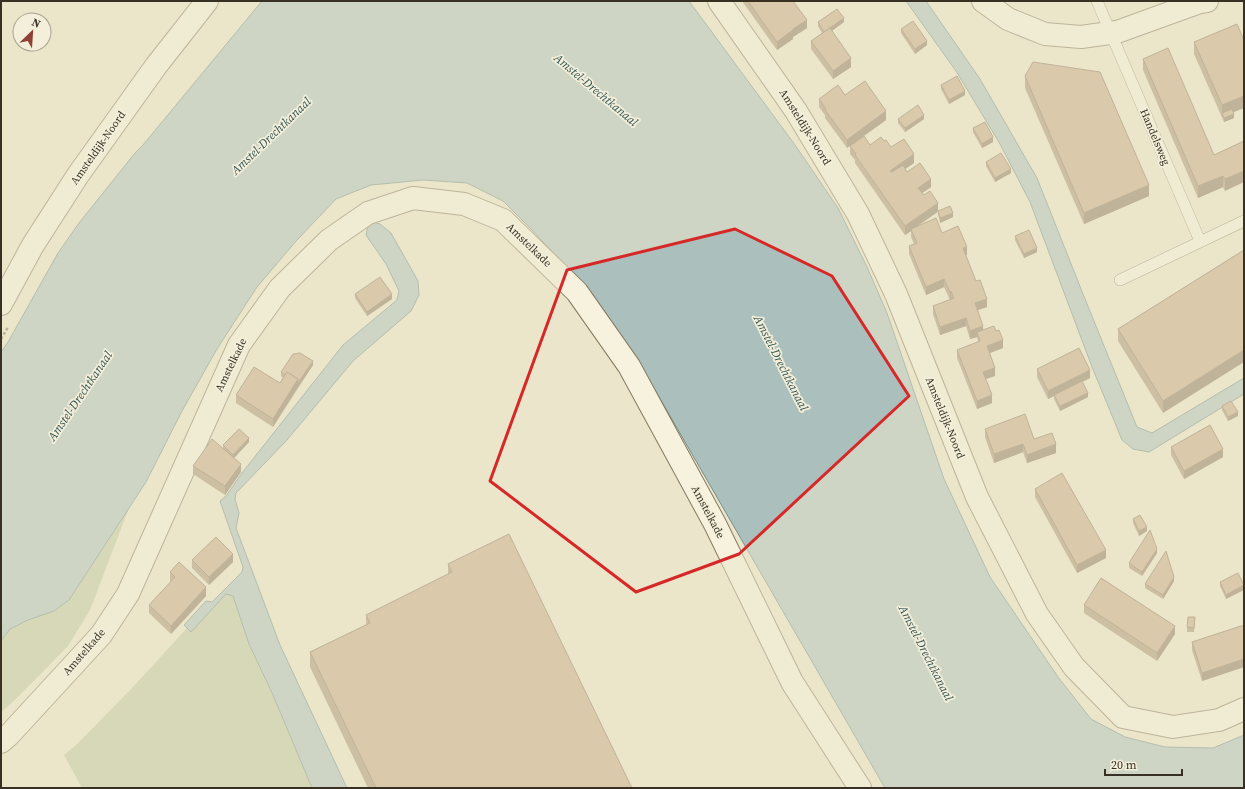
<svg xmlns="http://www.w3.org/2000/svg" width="1245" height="789" viewBox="0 0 1245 789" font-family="'Source Serif 4',serif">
	<rect width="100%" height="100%" fill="#ebe5cb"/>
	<g fill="#bfc8a0">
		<path d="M129,508L90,610L68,646L15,700L1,712V641L10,629L69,600Z"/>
		<path d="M226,594L233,596L249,644L273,695L312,788H82L64,755L76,745L133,687L187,628L191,631Z"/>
	</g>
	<g fill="#abc0bc" stroke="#728e8a">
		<path d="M262,1H689L795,145L838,208L867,267L887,313L944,479L990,577L1058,677L1091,719L1125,737L1165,747L1213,748L1244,735V788H885L640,364L593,297L534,232L503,201L467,183L423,180L371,185L336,199L297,240L257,287L217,349L182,411L146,482L69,600L54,611L28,620L10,629L1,641V352L8,342L58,253L79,223L135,153L143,145Z"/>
		<path d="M906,1H926L980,79L1037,178L1085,299L1137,427L1152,433L1244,378V394L1149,452L1133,449L1122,440L1092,367L1030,202L1000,144L956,71Z"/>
		<path d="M373,222L380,224L391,233L418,281L419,295L411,311L353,361L287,440L236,493L235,499L239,513L236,528L280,645L347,788H312L273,695L249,644L233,596L226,594L191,632L184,625L206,601L212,602L242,572L243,567L220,501L226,496L242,473L343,345L397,300L399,291L386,264L366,235L368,225Z"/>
	</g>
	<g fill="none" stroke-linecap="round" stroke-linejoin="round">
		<defs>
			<g id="service">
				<path d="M1097,1L1200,241"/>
				<path d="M1120,280L1244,221"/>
			</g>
			<g id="minor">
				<path d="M719,1L796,111L858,214L896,294L977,497L1037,614L1074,667L1123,717L1173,727L1219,720L1244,709"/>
				<path d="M1,742L9,735L101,635L128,594L239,345L280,288L329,240L368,213L413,198L464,204L503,220L577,292L629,366L715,524L792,682L860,788"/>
			</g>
			<g id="tertiary">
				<path d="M983,1L1008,19L1045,34L1081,37L1117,32L1200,2L1207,1"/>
				<path d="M1,304L33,245L78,175L156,66L207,1"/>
			</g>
		</defs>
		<use href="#service" stroke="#867961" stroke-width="12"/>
		<use href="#minor" stroke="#867961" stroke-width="24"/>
		<use href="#tertiary" stroke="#867961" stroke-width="24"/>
		<path stroke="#867961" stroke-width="2.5" stroke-dasharray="3 2" stroke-linecap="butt" d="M1,339L8,327"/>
		<use href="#service" stroke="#f6f2de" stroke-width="11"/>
		<use href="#minor" stroke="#f6f2de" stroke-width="22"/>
		<use href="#tertiary" stroke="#f6f2de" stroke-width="22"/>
	</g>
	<g fill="#a99072">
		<path d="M742,1H793L807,28L793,37V39L777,50Z"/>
		<path d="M818,22H844L832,31L851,67L833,79L811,49V41L822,33L818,26Z"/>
		<path d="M901,29L927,45L915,54L901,33Z"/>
		<path d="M1244,40V108L1234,112V118L1224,122L1194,54V42Z"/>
		<path d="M1143,59L1214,155L1244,141L1225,191L1223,187L1198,198L1143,70Z"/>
		<path d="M1025,76L1149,196L1084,224L1025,88Z"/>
		<path d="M941,85L965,95L949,104L941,89Z"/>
		<path d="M845,95L886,120L847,148L825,118V115L819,107V99Z"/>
		<path d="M898,119H924L905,132L898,123Z"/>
		<path d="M973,128L993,142L982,148L973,132Z"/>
		<path d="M884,141L891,147L914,163L905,169L907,172L931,187L922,193L938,211L953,217L940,223L938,215V212L918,226L942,233L967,255H965L987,307L978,310L983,330L1003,348L990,353L995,376L985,379L992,403L977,409L957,358V350L978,342L977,337L970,339L966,326L940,335L933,314V306L950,300L944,287L926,295L909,254V246L914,244L911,237V231L905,235L855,163V160L850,154V146L870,145Z"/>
		<path d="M986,162L1011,173L995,182L986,166Z"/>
		<path d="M1015,236L1037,252L1024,258L1015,240Z"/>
		<path d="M1244,250L1163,413L1118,341V329Z"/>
		<path d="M355,294L392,299L367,316L355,298Z"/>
		<path d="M313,365L273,427L236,403V395L280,383L283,378L281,376V372Z"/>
		<path d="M1037,369L1090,378L1082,382L1088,397L1060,411L1054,399V396L1048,399L1037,377Z"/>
		<path d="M1222,406L1238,416L1228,421L1222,410Z"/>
		<path d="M985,429L1034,439L1056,453L1027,463L1023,452L994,463L985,437Z"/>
		<path d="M249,442L234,458L241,472L225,495L193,474V466L223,449V445Z"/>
		<path d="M1171,447L1223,457L1184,479L1171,455Z"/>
		<path d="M1035,489L1106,558L1077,573L1035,497Z"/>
		<path d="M1133,519L1147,531L1139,536L1133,523Z"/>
		<path d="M1157,553L1142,576L1129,568V563Z"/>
		<path d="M192,560L233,562L209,585L192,568Z"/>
		<path d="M448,564L632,788H368L310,667V652L366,625V615L448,574Z"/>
		<path d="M170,572L206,596L171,634L149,613V605L171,582L170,580Z"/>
		<path d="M1174,581L1163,599L1145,588V584Z"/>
		<path d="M1220,582L1244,585L1226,599L1220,586Z"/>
		<path d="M1084,605L1175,634L1157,661L1084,613Z"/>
		<path d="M1195,621L1194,632H1187V627Z"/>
		<path d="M1244,625V667L1202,681L1192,650V642Z"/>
	</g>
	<g fill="#8a755d">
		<path d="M844,18V22L824,36V32Z"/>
		<path d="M807,20V28L793,37V39L777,50V42L793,29Z"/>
		<path d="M927,41V45L915,54V49Z"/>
		<path d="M851,58V67L833,79V71Z"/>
		<path d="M965,91V95L949,104V100Z"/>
		<path d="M1244,96V108L1223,116L1222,113V105Z"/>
		<path d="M886,111V120L847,148V140Z"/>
		<path d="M1234,114V118L1224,122V118Z"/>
		<path d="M924,115V119L905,132V128Z"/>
		<path d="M993,137V142L982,148V144Z"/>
		<path d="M914,154V163L890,179V171Z"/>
		<path d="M1011,169V173L995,182V178Z"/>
		<path d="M1244,171V182L1225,191V179Z"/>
		<path d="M1223,176V187L1198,198V186Z"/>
		<path d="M931,179V187L918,196V188Z"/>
		<path d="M1149,185V196L1084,224V213Z"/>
		<path d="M938,203V211L911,230V229V231L905,235V226Z"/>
		<path d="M953,213V217L940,223V218Z"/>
		<path d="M967,247V255L963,256V248Z"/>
		<path d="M1037,248V252L1024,258V254Z"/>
		<path d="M944,279V287L926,295V287Z"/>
		<path d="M951,291V299L950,300V292Z"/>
		<path d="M392,294V299L367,316V312Z"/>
		<path d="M987,299V307L975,311V303Z"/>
		<path d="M966,318V326L940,335V327Z"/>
		<path d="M983,326V334L977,332V337L970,339V331Z"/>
		<path d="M1003,340V348L987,354V346Z"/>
		<path d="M1244,350V362L1163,413V401Z"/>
		<path d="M313,361V365L298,387V383Z"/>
		<path d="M995,368V376L983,380V372Z"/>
		<path d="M1090,370V378L1055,396L1054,395V396L1048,399V391Z"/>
		<path d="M298,379V387L273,427V419Z"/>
		<path d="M1088,393V397L1060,411V406Z"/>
		<path d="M992,395V403L977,409V401Z"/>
		<path d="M1238,412V416L1228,421V417Z"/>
		<path d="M249,438V442L233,459V455Z"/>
		<path d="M1023,444V452L994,463V454Z"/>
		<path d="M1056,444V453L1027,463V455Z"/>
		<path d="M1223,449V457L1184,479V471Z"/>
		<path d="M241,464V472L225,495V486Z"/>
		<path d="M1147,527V531L1139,536V531Z"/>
		<path d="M1157,549V553L1142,576V572Z"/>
		<path d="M1106,550V558L1077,573V565Z"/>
		<path d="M233,554V562L209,585V577Z"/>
		<path d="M1174,577V581L1163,599V595Z"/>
		<path d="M1244,585V590L1226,599V595Z"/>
		<path d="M206,587V596L171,634V626Z"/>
		<path d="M1175,626V634L1157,661V653Z"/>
		<path d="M1244,659V667L1202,681V673Z"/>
	</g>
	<g fill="#c5a785" stroke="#8a755d">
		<path d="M748,1H793L807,20L793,29V30L777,42Z"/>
		<path d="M837,9L844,18L824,32L818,22Z"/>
		<path d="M913,21L927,41L915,49L901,29Z"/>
		<path d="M1237,24L1244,40V96L1222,105L1194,42Z"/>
		<path d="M830,28L851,58L833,71L811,41Z"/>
		<path d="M1168,48L1214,155L1244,141V171L1225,179L1223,176L1198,186L1143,59Z"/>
		<path d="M1033,62L1100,72L1149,185L1084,213L1025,76Z"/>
		<path d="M957,76L965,91L949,100L941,85Z"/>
		<path d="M865,81L886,111L847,140L825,110L826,109L819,99L838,85L845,95Z"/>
		<path d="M918,105L924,115L905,128L898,119Z"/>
		<path d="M1232,109L1234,114L1224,118L1222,113Z"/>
		<path d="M985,122L993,137L982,144L973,128Z"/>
		<path d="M864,136L870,145L881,137L884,141L886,140L891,147L904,139L914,154L890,171L892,172L903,165L907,172L920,163L931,179L918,188L924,195L930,191L938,203L905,226L855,155L856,154L850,146Z"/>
		<path d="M1001,153L1011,169L995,178L986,162Z"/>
		<path d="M950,206L953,213L940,218L938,211Z"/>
		<path d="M936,218L942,233L958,226L967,247L963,248L976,281L980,280L987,299L975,303L983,326L970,331L966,318L940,327L933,306L954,298L951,291L950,292L944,279L926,287L909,246L917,243L911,229Z"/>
		<path d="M1029,230L1037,248L1024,254L1015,236Z"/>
		<path d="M1244,250V350L1163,401L1118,329Z"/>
		<path d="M380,277L392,294L367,312L355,294Z"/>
		<path d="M994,326L996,331L999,330L1003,340L987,346L995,368L983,372L992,395L977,401L957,350L980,341L977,332Z"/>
		<path d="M1079,348L1090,370L1048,391L1037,369Z"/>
		<path d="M300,353L313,361L298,383V379L287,372L285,375L281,372L293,354Z"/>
		<path d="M254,367L280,383L287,372L298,379L273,419L236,395Z"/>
		<path d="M1082,381L1088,393L1060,406L1054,395Z"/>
		<path d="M1231,401L1238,412L1228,417L1222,406Z"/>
		<path d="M1025,414L1034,439L1052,433L1056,444L1027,455L1023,444L994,454L985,429Z"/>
		<path d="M1210,425L1223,449L1184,471L1171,447Z"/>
		<path d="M239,429L249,438L233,455L223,445Z"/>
		<path d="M212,439L241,464L225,486L193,466Z"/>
		<path d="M1062,473L1106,550L1077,565L1035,489Z"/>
		<path d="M1140,515L1147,527L1139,531L1133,519Z"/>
		<path d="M1150,530L1157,549L1142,572L1129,563Z"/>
		<path d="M509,534L632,788H376L310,652L370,623L366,615L452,572L448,564Z"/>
		<path d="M216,537L233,554L209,577L192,560Z"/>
		<path d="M1166,551L1174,577L1163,595L1145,584Z"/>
		<path d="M179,562L206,587L171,626L149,605L175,577L170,572Z"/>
		<path d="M1238,573L1244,585L1226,595L1220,582Z"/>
		<path d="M1101,578L1175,626L1157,653L1084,605Z"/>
		<path d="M1188,617H1195L1194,628L1187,627Z"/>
		<path d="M1244,625V659L1202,673L1192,642Z"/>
	</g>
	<path d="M0 0H1245V789H0ZM735,229L832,276L909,396L739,554L636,592L490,481L567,270Z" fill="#ebe5cb" fill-opacity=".55" fill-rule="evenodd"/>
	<path fill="none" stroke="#d62828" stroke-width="3" stroke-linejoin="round" d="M735,229L832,276L909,396L739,554L636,592L490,481L567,270Z"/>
	<g text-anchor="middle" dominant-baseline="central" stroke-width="3.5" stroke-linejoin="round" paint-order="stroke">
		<g font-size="11" fill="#383023" stroke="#f3efda">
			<text transform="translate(805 127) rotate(58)">Amsteldijk-Noord</text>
			<text transform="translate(1155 137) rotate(67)">Handelsweg</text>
			<text transform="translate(98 148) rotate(-55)">Amsteldijk-Noord</text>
			<text transform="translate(529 245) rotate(44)">Amstelkade</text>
			<text transform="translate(231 365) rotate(-64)">Amstelkade</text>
			<text transform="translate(945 418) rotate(68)">Amsteldijk-Noord</text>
			<text transform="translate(708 512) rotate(62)">Amstelkade</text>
			<text transform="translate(84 652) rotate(-49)">Amstelkade</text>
		</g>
		<g font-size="12" font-style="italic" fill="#345556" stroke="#f3efda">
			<text transform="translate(596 90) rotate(40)">Amstel-Drechtkanaal</text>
			<text transform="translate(271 136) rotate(-44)">Amstel-Drechtkanaal</text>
			<text transform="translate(781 363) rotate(63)">Amstel-Drechtkanaal</text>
			<text transform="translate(80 396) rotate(-56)">Amstel-Drechtkanaal</text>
			<text transform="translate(926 653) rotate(63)">Amstel-Drechtkanaal</text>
		</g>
	</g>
	<rect width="1245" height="789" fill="none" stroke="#383023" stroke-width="4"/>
	<g transform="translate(32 32) rotate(25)"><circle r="19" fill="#f3efda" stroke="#a8a391"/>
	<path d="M0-3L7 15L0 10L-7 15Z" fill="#8f4137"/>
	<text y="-6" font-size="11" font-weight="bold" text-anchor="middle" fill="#383023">N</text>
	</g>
	<path d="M1105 769v6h77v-6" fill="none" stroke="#383023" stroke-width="2"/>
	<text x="1111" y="769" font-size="12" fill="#383023" stroke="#f3efda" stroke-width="3" paint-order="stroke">20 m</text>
</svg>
